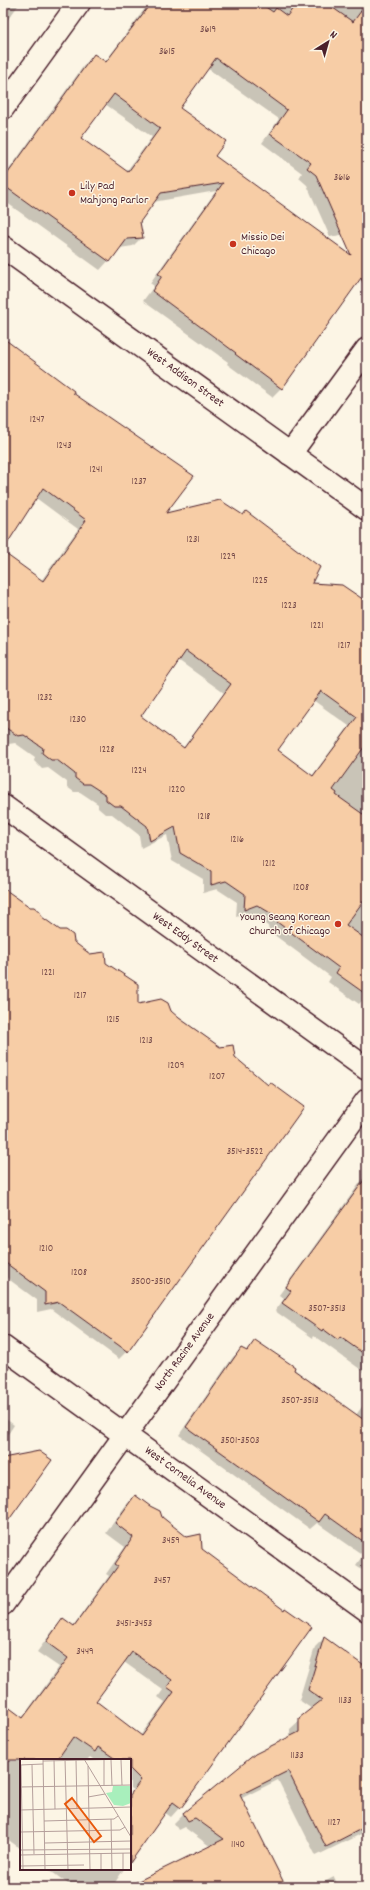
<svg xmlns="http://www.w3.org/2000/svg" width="370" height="1890" viewBox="0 0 370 1890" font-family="Dekko,sans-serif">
	<rect width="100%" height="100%" fill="#fcf5e5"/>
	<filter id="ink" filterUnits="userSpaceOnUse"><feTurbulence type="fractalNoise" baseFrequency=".025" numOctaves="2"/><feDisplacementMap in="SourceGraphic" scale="8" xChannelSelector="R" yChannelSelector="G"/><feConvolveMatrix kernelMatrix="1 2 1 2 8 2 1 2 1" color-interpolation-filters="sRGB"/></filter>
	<g filter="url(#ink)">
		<g fill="#0003" fill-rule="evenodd">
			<path d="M3,3H20L3,26Z"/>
			<path d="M149,3H367V230L330,237L307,185L299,178L302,173L262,143L279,119L207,68L179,108L214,157L367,268L281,388L272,397L227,364L228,362L143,301L154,286L150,283L216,191L153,202L139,221L142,237L133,246L120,248L100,270L3,200V178L85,64L94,55L105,62ZM105,104L152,137L126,172L80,138Z"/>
			<path d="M3,340L72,393L192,476L164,514L310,583L367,603V1003L363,1000L359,1004L328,982L331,977L269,931L268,926L248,913L236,917L237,902L217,889L203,893V879L172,861L167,835L141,848L139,835L112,814H105L98,808V804L80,792H74L67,787V782L48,768L42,769L34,761L35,757L15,743L9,744L3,740V554L41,581L78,529L36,498L3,549ZM178,660L224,693L183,748L140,716ZM313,700L349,726L312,776L276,751Z"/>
			<path d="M367,448V462L361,457Z"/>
			<path d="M3,889L90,955L105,963L137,1006L170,1011L234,1057L268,1086L303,1107L127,1351L119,1359L51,1309L37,1312V1300L3,1275Z"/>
			<path d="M367,1173V1374L314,1336L313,1338L275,1311L284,1299L279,1295Z"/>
			<path d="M256,1341L356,1415L367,1400V1572L356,1565L363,1555L317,1523L310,1529L179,1435L233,1357L242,1349L246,1352Z"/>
			<path d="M3,1417L14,1425L3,1442Z"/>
			<path d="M135,1496L201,1550L283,1611L310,1628L180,1807L171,1817L164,1812L130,1861V1793L133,1790L130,1788V1760H94L90,1757L87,1760H21V1849L3,1836V1704L22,1718L59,1667L37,1652L54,1629L63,1619L73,1626L109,1576L106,1574L125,1547L106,1533L126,1505ZM124,1662L163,1690L158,1697L165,1702L140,1736L95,1702Z"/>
			<path d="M324,1638L367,1669V1831L316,1856L278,1780L240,1799L285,1887H129L211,1847L184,1827L178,1830L174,1823L184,1813L290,1738V1729L312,1709L299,1700L315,1647Z"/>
			<path d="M48,1869H124L112,1887H72Z"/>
			<path d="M334,1877L339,1887H314Z"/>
		</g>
		<g fill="#f7cda6" stroke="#4a1f2b" fill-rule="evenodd">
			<path d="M151,3H260L273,12L276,8L287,16L297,3H326L353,22L367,3V291L361,278L282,389L235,354L236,353L152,291L162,276L158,274L223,183L161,193L140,222L143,238L127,239L110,262L3,185V180L94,54L106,62ZM216,58L287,110L270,134L311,163L307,168L316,175L351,255L215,156L226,141L180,108ZM114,94L160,128L128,172L81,138Z"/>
			<path d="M3,338L74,391L73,393L194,476L166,513L220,500L243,515L246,511L320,567L312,583L342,585L367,602V743L333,790L337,793L336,795L367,817V896L346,925L367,940V995L336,973L339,968L277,922V917L257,905L244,910L245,894L226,881L211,885V871L180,853L175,827L150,841L147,826L121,806H114L106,800V795L89,784H83L75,778V774L57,760H51L42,753L43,748L24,735L18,736L3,726V552L43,581L86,520L43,488L3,550ZM186,651L231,684L184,748L141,716ZM321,691L357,717L313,776L278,750Z"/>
			<path d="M3,888L30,907H34L40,912L42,917L60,930H66L73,935L74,942L90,954L105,952L106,963L138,984V1004L161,999L168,1003L171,1011L179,1018L220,1047L233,1045L235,1057L268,1085L270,1082L304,1107L128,1352L59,1302L45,1305V1292L3,1261Z"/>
			<path d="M367,1176V1356L340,1337L338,1340L323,1329L322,1331L282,1303L291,1291L286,1287Z"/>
			<path d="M255,1340L295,1367L294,1370L367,1422V1544L325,1514L319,1522L186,1427L241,1348L247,1351Z"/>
			<path d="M39,1451L52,1460L3,1528V1458Z"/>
			<path d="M135,1495L150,1506L160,1511L162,1517L187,1537L201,1534L202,1549L284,1610L285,1608L312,1627L181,1808L173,1802L130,1863V1795L141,1780L130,1769V1760H117L98,1747L95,1752L73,1737L57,1760H3V1703L23,1718L68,1658L46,1642L63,1618L74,1626L118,1566L115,1564L133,1537L115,1523ZM132,1652L172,1680L167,1687L174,1692L142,1736L96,1701Z"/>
			<path d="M324,1637L367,1668V1826L326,1847L288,1771L240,1795L286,1887H126L224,1839L195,1818L188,1821L183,1813L255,1754L299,1732V1718L322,1700L308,1690Z"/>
		</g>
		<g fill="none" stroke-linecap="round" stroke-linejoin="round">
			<defs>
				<g id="minor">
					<path d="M3,108L79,3"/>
					<path d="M3,247L367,509"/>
					<path d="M290,454L367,349"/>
					<path d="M3,806L367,1069"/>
					<path d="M3,1347L367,1610"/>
					<path d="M3,1604L367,1100"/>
				</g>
			</defs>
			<use href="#minor" stroke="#4a1f2b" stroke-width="25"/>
			<use href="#minor" stroke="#fcf5e5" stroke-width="22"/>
		</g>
	</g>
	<g fill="#c8321e" stroke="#fcf5e5" stroke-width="1.5">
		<circle cx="72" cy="193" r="4"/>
		<circle cx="233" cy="244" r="4"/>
		<circle cx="338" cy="924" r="4"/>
	</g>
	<g text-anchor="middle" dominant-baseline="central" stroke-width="3" stroke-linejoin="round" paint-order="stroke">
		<g font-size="10" fill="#754a4a">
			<text x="208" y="30">3619</text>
			<text x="167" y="52">3615</text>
			<text x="342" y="178">3616</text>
			<text x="37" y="420">1247</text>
			<text x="64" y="446">1243</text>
			<text x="96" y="470">1241</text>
			<text x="139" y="482">1237</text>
			<text x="193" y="540">1231</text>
			<text x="228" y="557">1229</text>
			<text x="260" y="581">1225</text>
			<text x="289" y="606">1223</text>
			<text x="317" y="626">1221</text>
			<text x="344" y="646">1217</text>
			<text x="45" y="698">1232</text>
			<text x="78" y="720">1230</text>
			<text x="107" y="750">1228</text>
			<text x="139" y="771">1224</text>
			<text x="177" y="790">1220</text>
			<text x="204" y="817">1218</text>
			<text x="237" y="840">1216</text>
			<text x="269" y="864">1212</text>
			<text x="301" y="888">1208</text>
			<text x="48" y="973">1221</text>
			<text x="80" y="996">1217</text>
			<text x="113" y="1020">1215</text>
			<text x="146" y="1041">1213</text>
			<text x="176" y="1066">1209</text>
			<text x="217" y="1077">1207</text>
			<text x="245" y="1152">3514-3522</text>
			<text x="46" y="1249">1210</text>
			<text x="79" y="1273">1208</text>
			<text x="151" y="1282">3500-3510</text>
			<text x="327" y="1309">3507-3513</text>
			<text x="300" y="1401">3507-3513</text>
			<text x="240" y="1441">3501-3503</text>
			<text x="171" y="1541">3459</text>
			<text x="162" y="1581">3457</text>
			<text x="134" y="1624">3451-3453</text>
			<text x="85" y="1652">3449</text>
			<text x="345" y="1701">1133</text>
			<text x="297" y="1756">1133</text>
			<text x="334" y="1823">1127</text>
			<text x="238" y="1845">1140</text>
		</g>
		<g font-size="12" fill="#4a1f2b" stroke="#fcf5e5" text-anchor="start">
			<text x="80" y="186">Lily Pad<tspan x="80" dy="14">Mahjong Parlor</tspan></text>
			<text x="241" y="237">Missio Dei<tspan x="241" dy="14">Chicago</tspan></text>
			<text x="330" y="917" text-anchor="end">Young Seang Korean<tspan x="330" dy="14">Church of Chicago</tspan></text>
		</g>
		<g font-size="12" fill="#4a1f2b" stroke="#fcf5e5">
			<text transform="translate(185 378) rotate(36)">West Addison Street</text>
			<text transform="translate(185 938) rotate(36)">West Eddy Street</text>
			<text transform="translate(185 1352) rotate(-54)">North Racine Avenue</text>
			<text transform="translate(185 1478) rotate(36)">West Cornelia Avenue</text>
		</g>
	</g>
	<g transform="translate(20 1759)">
		<rect width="111" height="111" fill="#fcf5e5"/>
		<path d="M93,27H111V44L103,47L94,46L86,34L92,33Z" fill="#a8efbc"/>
		<path fill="none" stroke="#b59f9b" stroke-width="1" d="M23,0L25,111M34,0L35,50M45,0L48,111M64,0L111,78M56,1L57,49M84,1V26M91,1L92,26M101,1L102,26M23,2L111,0M0,6L23,5M1,6L3,111M12,6L14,95M68,7L70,111M0,28L111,26M68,38L85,35M0,51L111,48M91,60L92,111M24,62L94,60L98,57M0,73L100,71L105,68M25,84L111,82M0,91L111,90M81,94V111M103,94V111M0,96L111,94M0,107L64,106"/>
		<path fill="#e8590c" fill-opacity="0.15" stroke="#e8590c" stroke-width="2" d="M52,39L81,77L74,83L45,45Z"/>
		<rect width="111" height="111" fill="none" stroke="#4a1f2b" stroke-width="2"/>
	</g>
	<rect width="370" height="1890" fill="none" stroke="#fcf5e5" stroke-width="16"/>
	<rect x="8" y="8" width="354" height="1874" fill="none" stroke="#4a1f2b" stroke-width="1.5" filter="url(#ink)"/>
	<g transform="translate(328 42) rotate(37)" stroke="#fcf5e5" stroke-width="3" paint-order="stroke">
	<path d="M0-3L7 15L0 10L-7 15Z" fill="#4a1f2b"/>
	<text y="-6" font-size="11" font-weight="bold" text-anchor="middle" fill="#4a1f2b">N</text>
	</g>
</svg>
